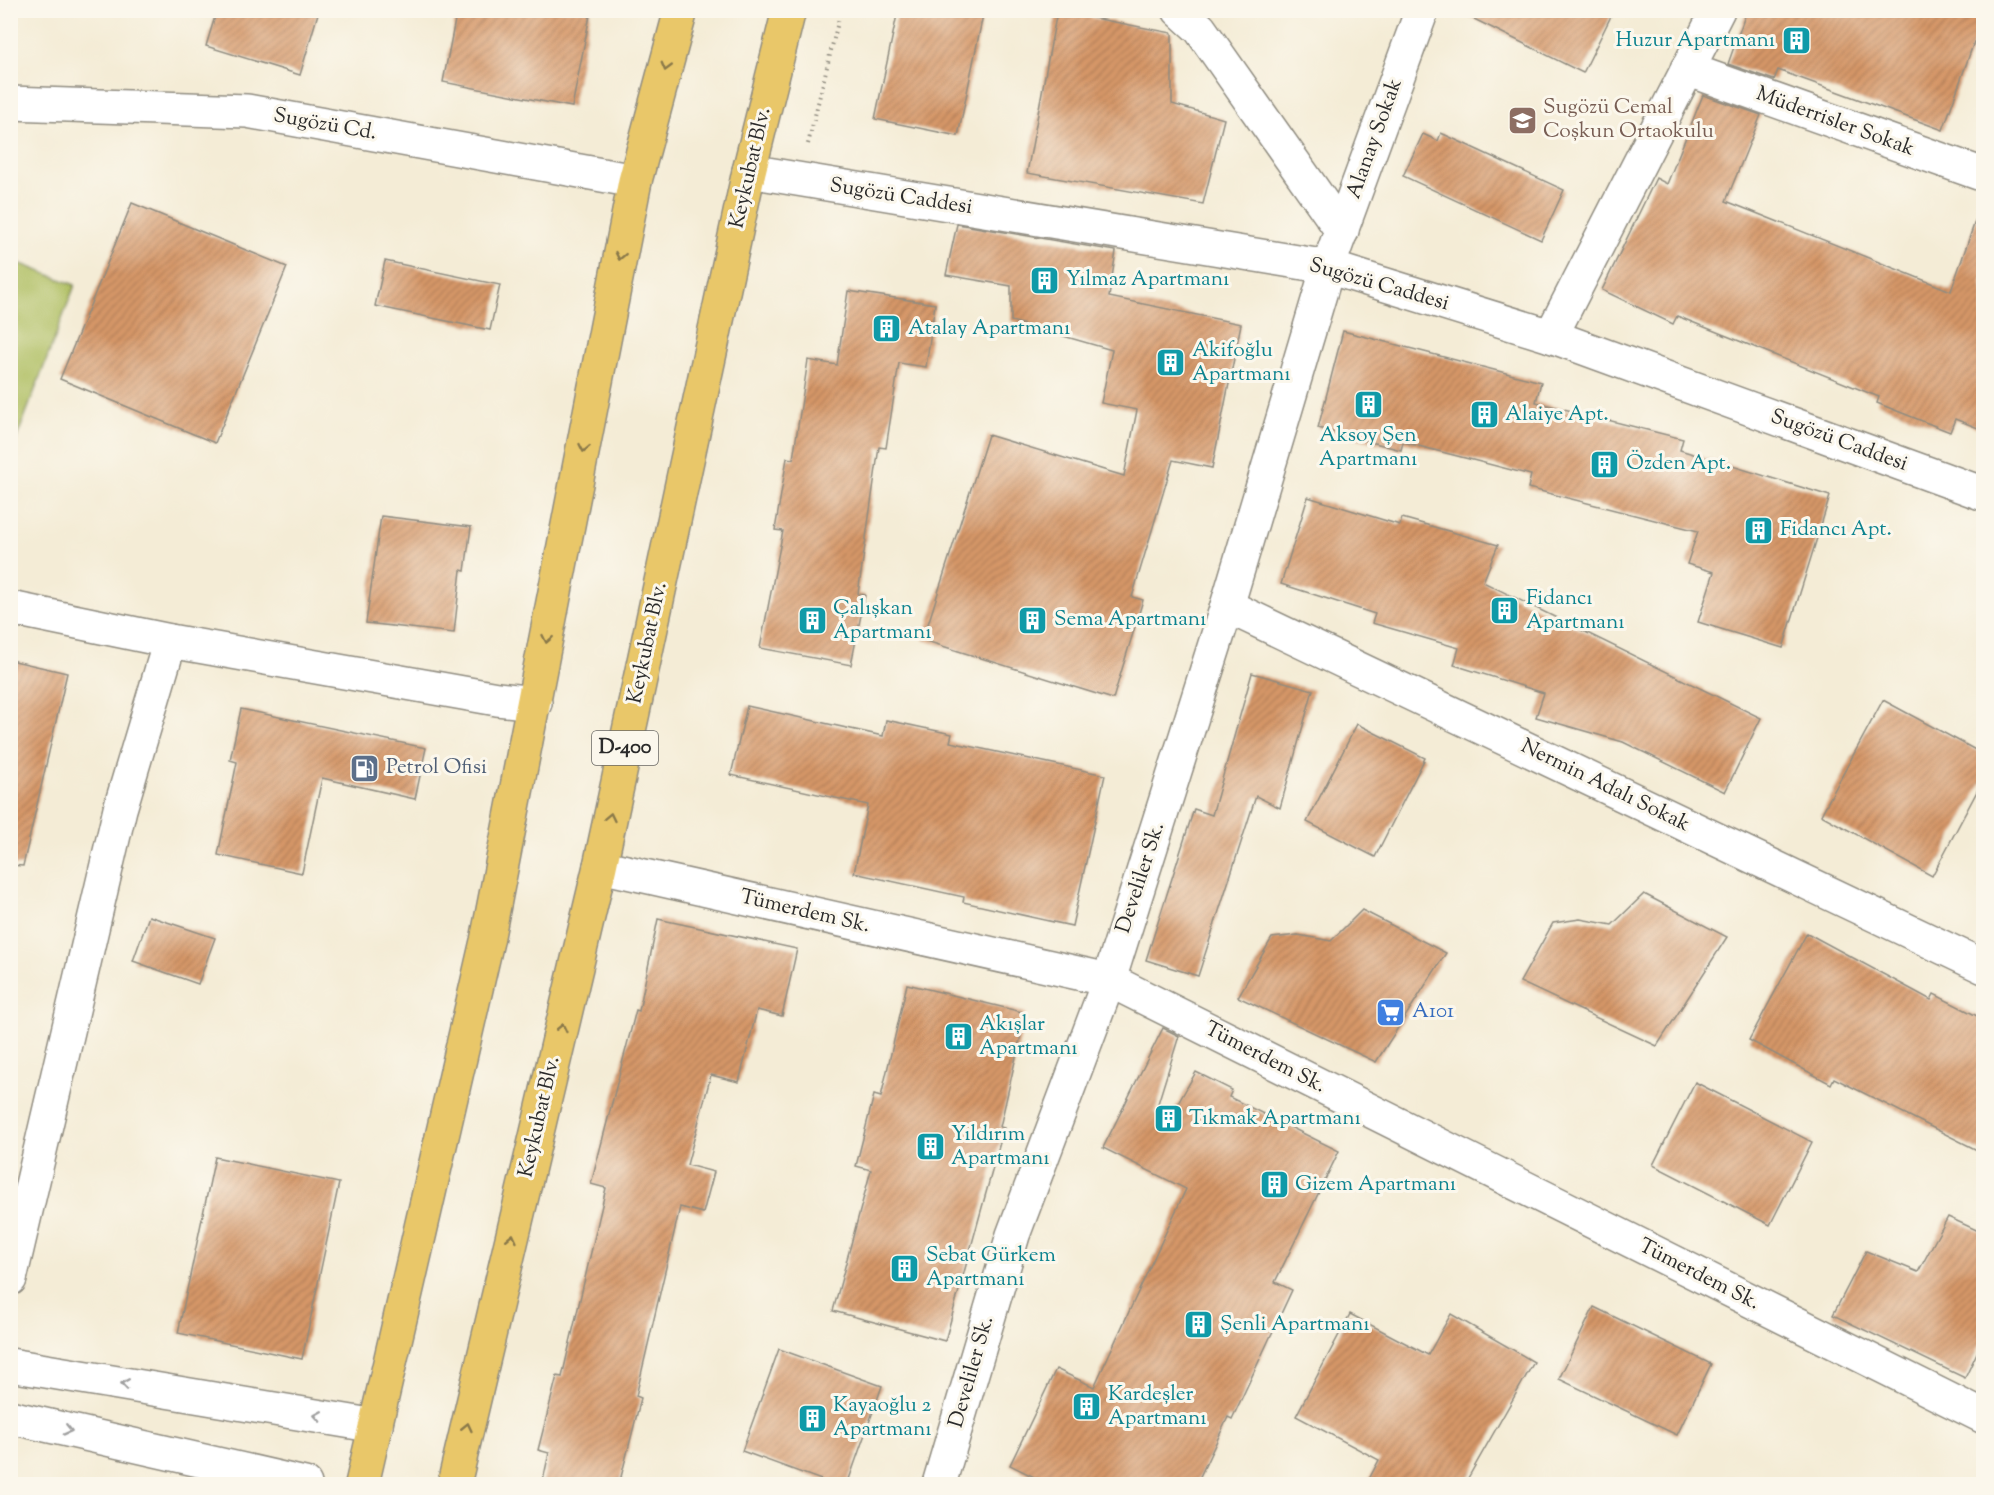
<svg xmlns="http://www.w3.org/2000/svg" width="1994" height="1495" viewBox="0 0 1994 1495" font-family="'Sorts Mill Goudy',serif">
	<defs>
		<pattern id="building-hatch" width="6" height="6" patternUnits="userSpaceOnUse" patternTransform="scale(1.5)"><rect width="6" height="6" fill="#d69768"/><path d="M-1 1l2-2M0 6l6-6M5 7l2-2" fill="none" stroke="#ae7b56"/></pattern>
	</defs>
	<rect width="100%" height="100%" fill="#fbf7ec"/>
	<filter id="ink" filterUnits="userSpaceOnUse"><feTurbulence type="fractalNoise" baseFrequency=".0167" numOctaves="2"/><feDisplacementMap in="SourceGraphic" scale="12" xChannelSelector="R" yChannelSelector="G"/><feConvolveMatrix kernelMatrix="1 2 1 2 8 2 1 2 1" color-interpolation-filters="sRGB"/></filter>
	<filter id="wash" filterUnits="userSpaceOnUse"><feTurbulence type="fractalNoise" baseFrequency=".008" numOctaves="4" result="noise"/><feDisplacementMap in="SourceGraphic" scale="24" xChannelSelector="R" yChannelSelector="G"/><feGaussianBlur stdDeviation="1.35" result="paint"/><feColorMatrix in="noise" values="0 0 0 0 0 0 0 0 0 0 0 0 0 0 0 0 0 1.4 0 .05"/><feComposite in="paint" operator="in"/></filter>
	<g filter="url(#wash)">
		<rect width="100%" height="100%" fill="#f4ecd6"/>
		<path fill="#aebe61" stroke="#6c7446" stroke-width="1.5" d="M11,260L75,285L11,453Z"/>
		<g id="blocks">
			<g fill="url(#building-hatch)">
				<path d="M217,10H319L300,75L206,46Z"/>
				<path d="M457,10H591L572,107L443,82Z"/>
				<path d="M898,10H984L958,136L875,119Z"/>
				<path d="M1456,10H1614L1583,73Z"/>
				<path d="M1747,10H1983V44L1974,42L1943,130L1778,70L1774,80L1728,64Z"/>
				<path d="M1057,11L1172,33V104L1224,119L1203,204L1027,173Z"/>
				<path d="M1703,95L1761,115L1726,201L1951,291L1979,210L1983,211V430L1955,419L1950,432L1877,403L1879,397L1677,316L1673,324L1602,290L1656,178L1667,184Z"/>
				<path d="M1441,133L1564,190L1541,240L1403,176L1423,134L1438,141Z"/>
				<path d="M132,203L287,267L215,443L60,379Z"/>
				<path d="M957,224L1116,251L1109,297L1241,324L1212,468L1173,460L1132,597L1143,600L1113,699L923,640L988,435L1124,476L1137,410L1101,403L1112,350L1011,321V286L946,275Z"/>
				<path d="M385,261L500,285L490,330L375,306Z"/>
				<path d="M848,291L935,304L926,367L899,363L886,448L879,447L858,594L865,595L851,665L760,648L783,531L775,530L787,458L793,459L808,360L837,365Z"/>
				<path d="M1343,331L1541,382L1536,402L1683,439L1680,450L1830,496L1783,648L1698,622L1714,572L1687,564L1698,531L1528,488L1531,475L1403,442L1401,450L1318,428Z"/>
				<path d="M1308,497L1400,525L1402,518L1498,545L1483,582L1761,718L1725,792L1623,742L1536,717L1544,693L1454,665L1459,648L1372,623L1375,614L1281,584Z"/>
				<path d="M381,516L471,527L465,571L461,570L454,633L366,623Z"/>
				<path d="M10,660L67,673L23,866L10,865Z"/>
				<path d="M1252,673L1313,690L1280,808L1256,796L1198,976L1146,960L1194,809L1212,815Z"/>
				<path d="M1883,700L1983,754V780L1932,876L1821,815Z"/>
				<path d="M747,706L883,736L886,720L952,734L950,742L1105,775L1072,926L963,902L964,897L854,873L868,805L731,775Z"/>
				<path d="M241,709L426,748L415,799L322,778L302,873L218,855L237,762L230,760Z"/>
				<path d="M1357,724L1425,758L1375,857L1307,822Z"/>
				<path d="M1644,894L1727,937L1657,1046L1520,982L1553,923L1580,919L1612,925Z"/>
				<path d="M1362,910L1446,953L1376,1062L1238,997L1272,938L1298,935L1331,941Z"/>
				<path d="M149,916L215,938L198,984L133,961Z"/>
				<path d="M658,919L797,949L782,1016L757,1010L739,1082L711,1075L687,1165L714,1172L703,1213L680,1207L636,1396L641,1398L619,1485H542L549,1453L538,1450L557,1376L562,1377L606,1188L591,1184L636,1010L639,1011Z"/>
				<path d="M1807,933L1931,1000L1934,994L1983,1019V1153L1834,1078L1831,1084L1749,1040Z"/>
				<path d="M907,984L1026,1013L1000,1127L1004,1128L945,1341L833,1311L871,1170L856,1166L874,1095L881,1097Z"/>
				<path d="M1163,1028L1179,1036L1155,1113L1169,1119L1196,1072L1232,1090L1229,1097L1339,1151L1275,1282L1292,1290L1232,1419L1228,1417L1196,1485H1050L1010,1465L1056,1369L1094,1387L1186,1189L1103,1148Z"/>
				<path d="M1695,1082L1812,1142L1770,1225L1653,1165Z"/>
				<path d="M215,1157L339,1183L302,1359L178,1333Z"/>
				<path d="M1948,1217L1983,1233V1340L1965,1378L1833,1315L1866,1251L1918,1272Z"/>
				<path d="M1594,1307L1711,1364L1677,1435L1559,1379Z"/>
				<path d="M1350,1314L1428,1355L1451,1314L1534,1362L1464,1485H1366L1379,1460L1296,1416Z"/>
				<path d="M779,1349L882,1386L847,1485H835L742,1451Z"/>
			</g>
		</g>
	</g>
	<g filter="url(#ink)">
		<use href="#blocks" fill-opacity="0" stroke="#908c80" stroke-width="1.5"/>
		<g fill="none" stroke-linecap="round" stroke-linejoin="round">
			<defs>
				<g id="minor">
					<path d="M1179,10L1200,29L1342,231"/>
					<path d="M1687,69L1984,175"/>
					<path d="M10,103L247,111L635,181"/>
					<path d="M749,171L1328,267L1551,336L1984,494"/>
					<path d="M1551,336L1718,10"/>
					<path d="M1227,606L1984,967"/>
					<path d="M10,608L170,641L497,699L535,703"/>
					<path d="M600,866L1109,980L1984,1417"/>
					<path d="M10,1279L120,809L170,641"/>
					<path d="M10,1365L376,1426"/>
					<path d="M10,1417L305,1484"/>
					<path d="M939,1484L1013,1235L1109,980L1227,606L1328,267L1422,10"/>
				</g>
				<g id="highway">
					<path d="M362,1484L487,941L635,181L681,10"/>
					<path d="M454,1484L600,866L749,171L789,10"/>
				</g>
			</defs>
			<use href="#minor" stroke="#908c80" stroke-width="36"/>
			<use href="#highway" stroke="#908c80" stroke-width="36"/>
			<path stroke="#908c80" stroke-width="4" stroke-dasharray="1.5 4.5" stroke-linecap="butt" d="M808,144L841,10"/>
			<use href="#minor" stroke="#fff" stroke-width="33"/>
			<use href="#highway" stroke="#e9c769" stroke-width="33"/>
		</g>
		<defs><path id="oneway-chevron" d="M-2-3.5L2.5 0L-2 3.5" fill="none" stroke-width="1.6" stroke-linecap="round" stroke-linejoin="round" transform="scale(1.5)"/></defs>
		<g stroke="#8a794a">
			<use href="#oneway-chevron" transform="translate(666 67) rotate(105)"/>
			<use href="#oneway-chevron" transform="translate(620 256) rotate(101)"/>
			<use href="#oneway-chevron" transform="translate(584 448) rotate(101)"/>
			<use href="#oneway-chevron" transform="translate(547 639) rotate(101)"/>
			<use href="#oneway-chevron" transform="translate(610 817) rotate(-78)"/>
			<use href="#oneway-chevron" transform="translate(562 1028) rotate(-77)"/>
			<use href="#oneway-chevron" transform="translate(512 1238) rotate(-77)"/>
			<use href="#oneway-chevron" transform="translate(467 1427) rotate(-77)"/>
		</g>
		<g stroke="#a0a0a0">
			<use href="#oneway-chevron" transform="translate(125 1384) rotate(-171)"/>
			<use href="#oneway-chevron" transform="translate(318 1416) rotate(-171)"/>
			<use href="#oneway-chevron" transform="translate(68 1430) rotate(13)"/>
		</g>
	</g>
	<defs>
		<symbol id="building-square" viewBox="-11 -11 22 22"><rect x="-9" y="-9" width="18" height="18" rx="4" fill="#0f9aa8" stroke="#fbf7ec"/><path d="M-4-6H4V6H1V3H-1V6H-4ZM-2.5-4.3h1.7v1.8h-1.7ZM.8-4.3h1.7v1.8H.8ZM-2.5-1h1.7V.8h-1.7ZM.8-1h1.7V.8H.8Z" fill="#fff"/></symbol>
		<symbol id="school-square" viewBox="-11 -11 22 22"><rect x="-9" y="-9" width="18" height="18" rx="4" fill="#8d6e63" stroke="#fbf7ec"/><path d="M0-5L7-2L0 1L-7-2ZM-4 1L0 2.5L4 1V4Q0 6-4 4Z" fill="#fff"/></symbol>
		<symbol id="fuel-square" viewBox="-11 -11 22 22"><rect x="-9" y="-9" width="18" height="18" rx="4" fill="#5c6f8a" stroke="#fbf7ec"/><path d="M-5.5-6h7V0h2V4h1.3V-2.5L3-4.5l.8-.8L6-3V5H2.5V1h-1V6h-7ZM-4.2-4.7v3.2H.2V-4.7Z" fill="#fff"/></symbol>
		<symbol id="supermarket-square" viewBox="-11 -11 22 22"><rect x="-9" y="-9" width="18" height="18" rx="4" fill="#3f7fe0" stroke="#fbf7ec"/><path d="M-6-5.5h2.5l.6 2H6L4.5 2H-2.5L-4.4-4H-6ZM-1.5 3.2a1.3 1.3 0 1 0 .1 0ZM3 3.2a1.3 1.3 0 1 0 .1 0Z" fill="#fff"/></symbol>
	</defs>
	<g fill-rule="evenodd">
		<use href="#building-square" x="1780" y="24" width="33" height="33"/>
		<use href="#school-square" x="1506" y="104" width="33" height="33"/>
		<use href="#building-square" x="1028" y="264" width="33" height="33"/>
		<use href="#building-square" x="870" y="312" width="33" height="33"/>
		<use href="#building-square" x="1154" y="346" width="33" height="33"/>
		<use href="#building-square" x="1352" y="388" width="33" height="33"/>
		<use href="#building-square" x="1468" y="398" width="33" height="33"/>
		<use href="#building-square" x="1588" y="448" width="33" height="33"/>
		<use href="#building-square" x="1742" y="514" width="33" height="33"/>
		<use href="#building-square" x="1488" y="594" width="33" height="33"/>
		<use href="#building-square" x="1016" y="604" width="33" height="33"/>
		<use href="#building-square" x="796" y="604" width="33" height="33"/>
		<use href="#fuel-square" x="348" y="752" width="33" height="33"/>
		<use href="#supermarket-square" x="1374" y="996" width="33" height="33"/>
		<use href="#building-square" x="942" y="1020" width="33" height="33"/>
		<use href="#building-square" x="1152" y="1102" width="33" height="33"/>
		<use href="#building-square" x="914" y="1130" width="33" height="33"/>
		<use href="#building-square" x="1258" y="1168" width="33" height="33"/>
		<use href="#building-square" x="888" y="1252" width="33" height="33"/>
		<use href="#building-square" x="1182" y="1308" width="33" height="33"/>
		<use href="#building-square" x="1070" y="1390" width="33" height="33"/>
		<use href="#building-square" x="796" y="1402" width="33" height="33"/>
	</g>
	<g text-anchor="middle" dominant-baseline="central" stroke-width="6" stroke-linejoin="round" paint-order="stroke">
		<rect fill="#fbf7ec" stroke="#696865" stroke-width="1.5" x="592" y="731" width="66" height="34" rx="4.5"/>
		<g font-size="20" font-weight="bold" fill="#2b2b2b">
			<text x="625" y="748">D-400</text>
		</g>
		<g font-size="21" fill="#0d838f" stroke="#fbf7ec" text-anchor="start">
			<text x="1775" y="41" text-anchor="end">Huzur Apartmanı</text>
			<text x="1066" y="280">Yılmaz Apartmanı</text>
			<text x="908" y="329">Atalay Apartmanı</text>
			<text x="1192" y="351">Akifoğlu<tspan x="1192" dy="24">Apartmanı</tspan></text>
			<text x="1505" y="415">Alaiye Apt.</text>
			<text x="1368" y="436" text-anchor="middle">Aksoy Şen<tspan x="1368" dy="24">Apartmanı</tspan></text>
			<text x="1626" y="464">Özden Apt.</text>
			<text x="1780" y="530">Fidancı Apt.</text>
			<text x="1526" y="599">Fidancı<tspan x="1526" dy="24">Apartmanı</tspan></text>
			<text x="833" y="609">Çalışkan<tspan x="833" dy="24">Apartmanı</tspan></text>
			<text x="1054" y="620">Sema Apartmanı</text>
			<text x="979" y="1025">Akışlar<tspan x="979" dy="24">Apartmanı</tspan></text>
			<text x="1189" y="1119">Tıkmak Apartmanı</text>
			<text x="951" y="1135">Yıldırım<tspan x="951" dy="24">Apartmanı</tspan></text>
			<text x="1295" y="1185">Gizem Apartmanı</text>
			<text x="926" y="1256">Sebat Gürkem<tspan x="926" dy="24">Apartmanı</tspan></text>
			<text x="1220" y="1325">Şenli Apartmanı</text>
			<text x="1108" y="1395">Kardeşler<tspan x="1108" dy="24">Apartmanı</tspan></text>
			<text x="833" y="1406">Kayaoğlu 2<tspan x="833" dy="24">Apartmanı</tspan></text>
		</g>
		<g font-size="21" fill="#785e54" stroke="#fbf7ec" text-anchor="start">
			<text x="1543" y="108">Sugözü Cemal<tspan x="1543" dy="24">Coşkun Ortaokulu</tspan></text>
		</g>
		<g font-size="21" fill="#2b2b2b" stroke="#fbf7ec">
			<text transform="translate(1835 122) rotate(20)">Müderrisler Sokak</text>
			<text transform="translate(325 125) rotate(10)">Sugözü Cd.</text>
			<text transform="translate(1375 139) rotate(-70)">Alanay Sokak</text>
			<text transform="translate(751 168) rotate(-77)">Keykubat Blv.</text>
			<text transform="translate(901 197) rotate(9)">Sugözü Caddesi</text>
			<text transform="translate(1379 285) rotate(16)">Sugözü Caddesi</text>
			<text transform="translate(1839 441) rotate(20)">Sugözü Caddesi</text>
			<text transform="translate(648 643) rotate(-78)">Keykubat Blv.</text>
			<text transform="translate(1605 786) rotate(26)">Nermin Adalı Sokak</text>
			<text transform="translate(1141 878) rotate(-72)">Develiler Sk.</text>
			<text transform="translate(805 912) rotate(13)">Tümerdem Sk.</text>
			<text transform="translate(1265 1058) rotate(27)">Tümerdem Sk.</text>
			<text transform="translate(540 1117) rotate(-77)">Keykubat Blv.</text>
			<text transform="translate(1699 1275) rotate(27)">Tümerdem Sk.</text>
			<text transform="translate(972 1372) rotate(-74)">Develiler Sk.</text>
		</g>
		<g font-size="21" fill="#4e5e75" stroke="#fbf7ec" text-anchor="start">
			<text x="386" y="768">Petrol Ofisi</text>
		</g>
		<g font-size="21" fill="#366cbe" stroke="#fbf7ec" text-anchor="start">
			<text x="1412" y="1012">A101</text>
		</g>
	</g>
	<rect width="1994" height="1495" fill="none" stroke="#fbf7ec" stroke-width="36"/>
</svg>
